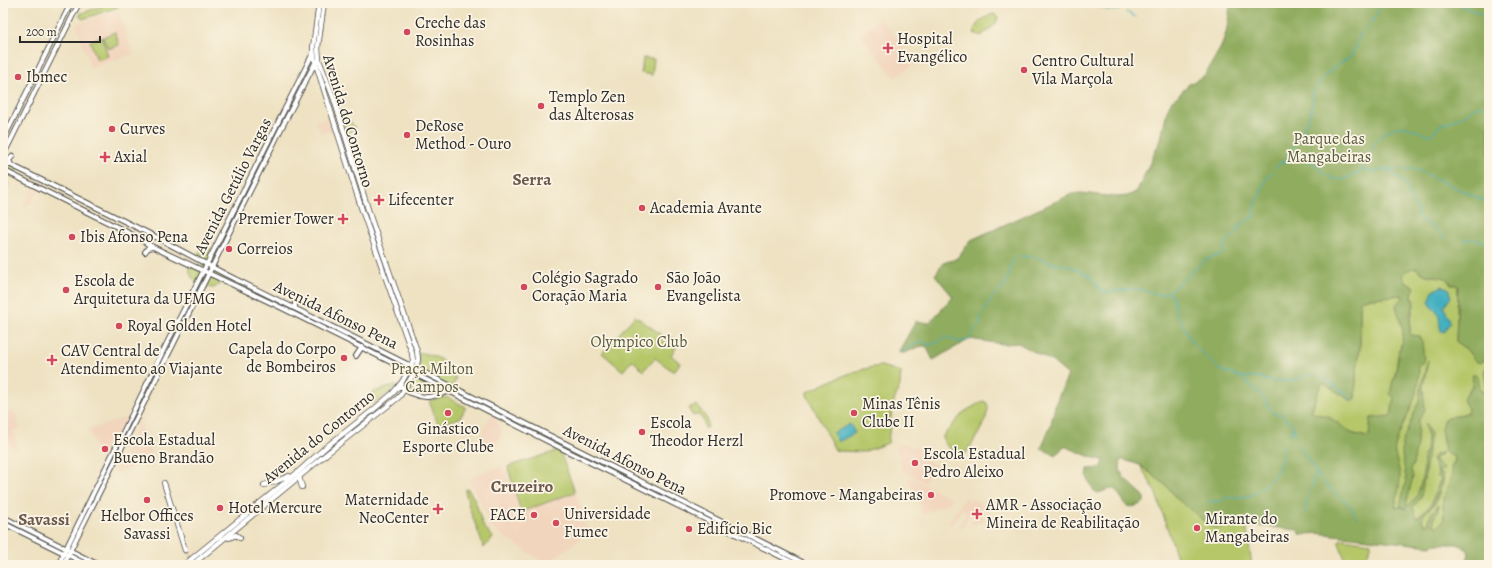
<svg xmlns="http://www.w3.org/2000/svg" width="1492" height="568" viewBox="0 0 1492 568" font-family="Alegreya,serif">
	<rect width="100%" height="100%" fill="#fcf5e5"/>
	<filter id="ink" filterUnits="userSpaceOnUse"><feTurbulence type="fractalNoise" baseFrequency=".025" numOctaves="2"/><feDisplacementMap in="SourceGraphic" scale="8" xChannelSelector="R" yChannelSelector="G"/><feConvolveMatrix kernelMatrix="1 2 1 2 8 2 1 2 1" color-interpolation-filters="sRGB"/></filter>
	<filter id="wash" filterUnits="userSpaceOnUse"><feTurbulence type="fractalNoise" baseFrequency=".012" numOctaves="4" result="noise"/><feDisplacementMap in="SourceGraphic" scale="16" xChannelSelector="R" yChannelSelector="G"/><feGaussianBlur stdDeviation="0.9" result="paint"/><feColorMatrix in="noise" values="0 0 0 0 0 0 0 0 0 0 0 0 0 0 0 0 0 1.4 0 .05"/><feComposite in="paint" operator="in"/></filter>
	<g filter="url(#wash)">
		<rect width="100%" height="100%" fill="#eee2c2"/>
		<g fill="#f2d5bd">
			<path d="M118,10L133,54L91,68L76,24Z"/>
			<path d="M880,18L916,62L895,78L860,34Z"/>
			<path d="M326,118L332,131L327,132L324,131L322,133L319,132L321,129L317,127L315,121Z"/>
			<path d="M32,188L38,192L31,203L23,207Z"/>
			<path d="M3,400L7,413L14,411L20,429L13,431L19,449L12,451L6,433L3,434Z"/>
			<path d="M492,413L495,414L502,435L493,449L477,442Z"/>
			<path d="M130,416L103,468L89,430Z"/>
			<path d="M140,421L153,461L114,473Z"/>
			<path d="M904,443L924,451L935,448L927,459L935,466L924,483L902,471L896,446Z"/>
			<path d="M502,466L511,484L521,512L575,492L583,514L588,533L546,564L498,533L491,527L479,498L469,480L473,476Z"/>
			<path d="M909,477L951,498L949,503L922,515L920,505L908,480Z"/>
			<path d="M965,497L969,499L967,502L969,503L972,499L983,506L979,511L984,515L982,519L984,520L981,524L977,522L975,526L971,523L975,517L970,513L960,529L958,528L967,512L962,509L952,524L949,522Z"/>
		</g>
		<g fill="#b6c76a" stroke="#70794a">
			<path d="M111,3H117L118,7L83,19L80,17V14L82,13Z"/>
			<path d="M994,14L998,17L996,24L981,36L974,33C973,24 986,16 994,14Z"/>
			<path d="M115,32L119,45L108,49L103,37Z"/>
			<path d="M102,37L108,56L97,60L90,41Z"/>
			<path d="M643,58L654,59L652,75L641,73Z"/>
			<path d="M342,113L356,128L347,135L341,114Z"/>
			<path d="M3,161L18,168L14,175L6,172L8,185L5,190L3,188Z"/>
			<path d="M204,249H213L211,260L218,264L213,273L224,281L214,288L205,287L206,284L201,281L199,284C192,280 189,274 189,265L201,268L205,261L196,256L200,251Z"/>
			<path d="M1410,268H1417C1423,278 1435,275 1445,278L1451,284L1458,286L1456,341C1459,345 1462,346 1466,349C1471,354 1473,360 1480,363L1485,360L1489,363L1485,385L1487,392H1481L1472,385C1467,394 1459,398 1468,408L1467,413L1444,419C1440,426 1442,444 1447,451C1449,455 1454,455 1455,460L1451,468L1452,477L1443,503L1444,519L1440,527H1438L1434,525V515L1438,505L1429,517V524L1425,525L1422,520C1423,512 1429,510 1434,505C1439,498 1440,487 1443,479L1439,474L1440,470L1444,469L1434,460L1437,457L1443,453L1437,454L1432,459L1441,479C1431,495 1437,506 1416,518L1413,510L1395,507L1400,476L1394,449L1399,433L1412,406L1419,372L1418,367L1424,360L1421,346V338L1420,336L1410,335V323L1414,305L1412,294L1414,286L1406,283L1403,276L1405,272Z"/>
			<path d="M1402,295L1403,297L1396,305L1403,331L1402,343L1399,350L1394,379V397L1391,416L1371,418L1369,436L1367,437L1351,433L1328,416L1313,413L1311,412L1320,387L1324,383L1351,401L1355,398L1356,376L1360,348V301L1362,299Z"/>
			<path d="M635,316L662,335L660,338L665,342L672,337L678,345L671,355L680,363L674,372L655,358L643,371L639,367V366L632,360L623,371L602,353Z"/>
			<path d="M418,352C427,354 438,356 445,363C450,369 448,374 456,378L453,386L460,390L431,396L420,395L409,388L419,367Z"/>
			<path d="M881,366L901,372L900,385L892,407L888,443L863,452L838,451L835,450L807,395V392C831,381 854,369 881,366Z"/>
			<path d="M396,385L391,391L374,404L371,393Z"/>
			<path d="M446,397L466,407L460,418L438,424L429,401Z"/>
			<path d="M983,401L987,403C992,416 973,442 966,453L959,455C953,450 942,445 943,436L964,412Z"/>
			<path d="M697,405L707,419L708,427L705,428L703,420L698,414L693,416L688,408Z"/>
			<path d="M557,451L560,452L575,492L521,512L508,468L509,466Z"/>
			<path d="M1140,465L1168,487L1176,498L1227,524L1233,523L1246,524L1252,565H1181L1177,557L1155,491Z"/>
			<path d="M468,489L475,500L483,526L493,537L484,548L469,507L465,490Z"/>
			<path d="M1342,539L1371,543V547L1362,565H1347L1339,543V541Z"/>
		</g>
		<path fill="#90ac5e" stroke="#5e6c44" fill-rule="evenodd" d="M1230,3H1489V565H1466L1469,553L1467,549L1464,548L1461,544H1436L1431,546L1316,533L1301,535L1298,530L1233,523L1227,524L1223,528L1210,526L1176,498L1168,487L1140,465L1121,459L1120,469L1123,477L1144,496V502C1139,505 1134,508 1127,506L1115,489H1110L1098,493L1094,491L1087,477L1088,469L1102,468L1103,460C1090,458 1077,451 1064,446L1056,455L1041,449L1051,424L1056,402L1068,375L1053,362L1018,343L1002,344L970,339L933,360L926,346C916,345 909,354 900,353L899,351L916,321L929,323L953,297L935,275L943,263L953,260L957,258L971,240L1072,194L1081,193L1116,197L1128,196L1137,191L1161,139L1167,110L1172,100L1178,96L1189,84L1204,76C1209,67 1215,58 1220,49C1227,35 1229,18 1230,3ZM1410,269L1417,268C1423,278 1435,274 1445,278L1452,284L1458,286L1456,341C1459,345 1462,346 1466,349C1471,354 1473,361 1480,363L1485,360L1489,363L1484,371L1487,392H1481L1478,376L1475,374H1473C1472,378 1473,382 1472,385C1470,395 1457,395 1468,408L1467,413L1444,419L1441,429L1445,452L1454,457L1455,460L1451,468L1452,477L1443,498L1444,519L1438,527L1434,525C1433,512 1439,514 1439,505L1431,514L1429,518V524L1425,525L1422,520C1423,513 1428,510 1433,505C1437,501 1444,480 1442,475L1439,474L1440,470L1444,468L1436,463L1434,460L1435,458L1443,452L1436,454L1432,459L1438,473L1437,476L1441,479L1432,504L1417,518L1413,507L1421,497L1425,474L1430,433L1425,423L1427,436L1426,450L1423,456L1424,468L1421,483L1417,496L1409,505H1406L1413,477L1411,469L1413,465L1417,444L1418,421L1425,410L1423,387L1428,360L1421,386L1419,401L1402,443V454L1406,479L1400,506L1406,508L1395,507C1397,497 1400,487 1400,477C1400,467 1393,456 1395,446C1402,421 1423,394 1418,367L1424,360C1423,353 1423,343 1420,336L1410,335V316L1414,305L1412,294L1415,287L1406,283L1403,276L1405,272ZM1402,295L1403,297L1396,305L1403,331L1402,343L1399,350L1395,378L1393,380L1390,394L1394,397L1391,416L1371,418L1369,436L1367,437L1351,433L1328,416L1313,413L1311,411L1320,387L1324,383L1351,401L1355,398L1356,376L1360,348V301L1362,299Z"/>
		<g fill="#42afbf" stroke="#366d75">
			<path d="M1442,286L1448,288L1451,297L1444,307L1448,316L1449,317L1450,324L1446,328L1445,332L1441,331C1439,325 1440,315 1436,310C1434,309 1432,308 1430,306L1429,302L1433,290L1441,287Z"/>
			<path d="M850,424L855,433L838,442L833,433Z"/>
		</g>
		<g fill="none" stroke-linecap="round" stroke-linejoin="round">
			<g stroke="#42afbf" stroke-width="1">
				<path d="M1085,3L1093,4L1108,10H1119"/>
				<path d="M1417,3L1433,4L1437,6L1456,3L1480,14L1489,13"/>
				<path d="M1381,6L1383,3"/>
				<path d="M1381,7L1388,3H1410"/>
				<path d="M1126,12L1136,17"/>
				<path d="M1291,150L1297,143L1311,112L1314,91L1325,75L1336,66L1350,57L1357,45L1359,36L1371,23L1381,7L1380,3"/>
				<path d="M1286,156L1289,152"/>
				<path d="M1283,162C1292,160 1300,158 1308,161C1315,163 1318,168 1323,172C1338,186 1348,178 1363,170C1367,153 1381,126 1402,127C1413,127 1420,134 1431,135L1441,124H1445L1467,114L1474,107L1489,105"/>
				<path d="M1274,168L1284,160"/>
				<path d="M1364,170L1375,172L1387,169H1415L1489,203"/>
				<path d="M1388,170L1405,183L1411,200L1417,209V217L1439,231L1444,238"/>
				<path d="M1463,241C1471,237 1482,240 1489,246"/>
				<path d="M1169,292L1173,297L1176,312L1193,344L1220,370L1240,377H1261L1266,380L1273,381L1297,380L1301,377L1314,374"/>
				<path d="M900,353L909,347L922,341L928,345L937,343L945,337L959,342L969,340L974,330L979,326L980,319L990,300L1006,284L1013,260L1018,256L1027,257L1033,256L1051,263L1069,266L1090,276L1099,288L1104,292C1120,292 1141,284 1155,295L1167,293L1170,291L1204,261L1214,256H1218L1224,252C1223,236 1237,240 1239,226L1255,215L1256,203L1267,177L1273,171"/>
				<path d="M1241,377L1262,396L1273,413L1282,415L1294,426L1290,435"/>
				<path d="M1322,377L1346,394L1356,403"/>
				<path d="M1294,428L1295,435"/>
				<path d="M1298,444C1308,459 1318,477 1330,489C1342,501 1350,501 1357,518"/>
				<path d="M1208,501L1219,502L1226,498L1250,496L1261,489L1271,479L1279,468L1284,445"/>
				<path d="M1305,513C1306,499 1313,486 1316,472"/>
			</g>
		</g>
	</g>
	<g filter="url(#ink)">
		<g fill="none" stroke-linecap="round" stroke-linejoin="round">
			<path stroke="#c7bda4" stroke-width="4.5" stroke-dasharray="4.5 2" stroke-linecap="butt" d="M185,550L192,565"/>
			<defs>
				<g id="secondary">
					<path d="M3,140L71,3"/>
					<path d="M3,156L79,3"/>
					<path d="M3,161L152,235L225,274L367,344L808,565"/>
					<path d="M11,165L9,160L13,156"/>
					<path d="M3,170L133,235L153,247L282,308L443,388L565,450L798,565"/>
					<path d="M145,252L148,248L152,247"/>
					<path d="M295,308V301L297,299"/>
					<path d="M356,356L362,347"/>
					<path d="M399,387H402C405,391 409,392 413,394C429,401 436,394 451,391"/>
					<path d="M3,517L99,565"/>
					<path d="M3,523L88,565"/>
					<path d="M58,565L165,347L313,53"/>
					<path d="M63,565L281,129L315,63L317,62"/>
				</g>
				<g id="primary">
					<path d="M299,477L302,487"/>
					<path d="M164,483L185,550"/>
					<path d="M264,485L277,481L289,476"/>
					<path d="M229,538L236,535L240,538"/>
					<path d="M184,565L298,472L326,447L373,410L393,393L402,382L408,371L413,361L412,353L362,210L314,58L313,47L319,3"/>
					<path d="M192,565L329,452L399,397L404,390L416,369L418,359L417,351L371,219L334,99L319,60L318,47L324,3"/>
				</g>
			</defs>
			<use href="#secondary" stroke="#484642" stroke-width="6"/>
			<use href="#primary" stroke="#484642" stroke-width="6"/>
			<use href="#secondary" stroke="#fff" stroke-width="4"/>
			<use href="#primary" stroke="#fff" stroke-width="4.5"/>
		</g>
	</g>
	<g fill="#d1495b" stroke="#fcf5e5" stroke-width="1.5">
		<circle cx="407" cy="32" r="4"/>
		<path d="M886 42h4v4h4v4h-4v4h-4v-4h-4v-4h4z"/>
		<circle cx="1024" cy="70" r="4"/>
		<circle cx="18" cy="77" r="4"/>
		<circle cx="541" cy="106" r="4"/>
		<circle cx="112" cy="129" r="4"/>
		<circle cx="407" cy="135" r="4"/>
		<path d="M103 151h4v4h4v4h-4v4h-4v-4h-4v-4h4z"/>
		<path d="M377 194h4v4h4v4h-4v4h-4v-4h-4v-4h4z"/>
		<circle cx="642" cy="208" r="4"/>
		<path d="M341 213h4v4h4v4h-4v4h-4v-4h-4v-4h4z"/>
		<circle cx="72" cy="237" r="4"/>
		<circle cx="229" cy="249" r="4"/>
		<circle cx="524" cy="287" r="4"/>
		<circle cx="658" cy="287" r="4"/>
		<circle cx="66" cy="290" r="4"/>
		<circle cx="119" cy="326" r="4"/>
		<circle cx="344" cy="358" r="4"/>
		<path d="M50 354h4v4h4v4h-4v4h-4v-4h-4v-4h4z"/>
		<circle cx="448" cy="413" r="4"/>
		<circle cx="854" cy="413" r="4"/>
		<circle cx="642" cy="432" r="4"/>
		<circle cx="105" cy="449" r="4"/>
		<circle cx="915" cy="463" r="4"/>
		<circle cx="931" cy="495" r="4"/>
		<circle cx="147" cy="500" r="4"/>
		<circle cx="220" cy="508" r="4"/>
		<path d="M436 503h4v4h4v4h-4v4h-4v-4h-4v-4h4z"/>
		<path d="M975 508h4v4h4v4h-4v4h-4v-4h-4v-4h4z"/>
		<circle cx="534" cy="515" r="4"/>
		<circle cx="556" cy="523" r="4"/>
		<circle cx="1197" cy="528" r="4"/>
		<circle cx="689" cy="529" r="4"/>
	</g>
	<g text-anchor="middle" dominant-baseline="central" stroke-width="3.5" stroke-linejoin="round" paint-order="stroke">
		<g font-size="16" fill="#2b2b2b" stroke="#fcf5e5" text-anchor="start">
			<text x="415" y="23">Creche das<tspan x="415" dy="18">Rosinhas</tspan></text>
			<text x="897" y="39">Hospital<tspan x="897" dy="18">Evangélico</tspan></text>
			<text x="1032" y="61">Centro Cultural<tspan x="1032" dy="18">Vila Marçola</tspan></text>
			<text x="26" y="77">Ibmec</text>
			<text x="549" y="97">Templo Zen<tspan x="549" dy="18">das Alterosas</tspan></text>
			<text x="415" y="126">DeRose<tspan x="415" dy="18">Method - Ouro</tspan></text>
			<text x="120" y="129">Curves</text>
			<text x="114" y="157">Axial</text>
			<text x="388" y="200">Lifecenter</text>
			<text x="650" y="208">Academia Avante</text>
			<text x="334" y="219" text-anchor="end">Premier Tower</text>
			<text x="80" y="237">Ibis Afonso Pena</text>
			<text x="237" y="249">Correios</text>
			<text x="532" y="278">Colégio Sagrado<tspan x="532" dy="18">Coração Maria</tspan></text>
			<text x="666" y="278">São João<tspan x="666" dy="18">Evangelista</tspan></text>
			<text x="74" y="281">Escola de<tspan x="74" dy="18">Arquitetura da UFMG</tspan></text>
			<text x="127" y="326">Royal Golden Hotel</text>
			<text x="336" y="349" text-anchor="end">Capela do Corpo<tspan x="336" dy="18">de Bombeiros</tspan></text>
			<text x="61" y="351">CAV Central de<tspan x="61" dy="18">Atendimento ao Viajante</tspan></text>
			<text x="862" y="404">Minas Tênis<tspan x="862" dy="18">Clube II</tspan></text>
			<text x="650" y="423">Escola<tspan x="650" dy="18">Theodor Herzl</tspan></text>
			<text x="448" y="429" text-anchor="middle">Ginástico<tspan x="448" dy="18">Esporte Clube</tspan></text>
			<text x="113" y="440">Escola Estadual<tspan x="113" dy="18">Bueno Brandão</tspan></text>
			<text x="923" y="454">Escola Estadual<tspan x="923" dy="18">Pedro Aleixo</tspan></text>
			<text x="923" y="495" text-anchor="end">Promove - Mangabeiras</text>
			<text x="429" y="500" text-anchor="end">Maternidade<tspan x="429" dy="18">NeoCenter</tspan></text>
			<text x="986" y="505">AMR - Associação<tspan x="986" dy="18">Mineira de Reabilitação</tspan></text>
			<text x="228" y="508">Hotel Mercure</text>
			<text x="564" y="514">Universidade<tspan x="564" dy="18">Fumec</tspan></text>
			<text x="526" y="515" text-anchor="end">FACE</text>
			<text x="147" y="516" text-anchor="middle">Helbor Offices<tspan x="147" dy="18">Savassi</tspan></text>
			<text x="1205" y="519">Mirante do<tspan x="1205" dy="18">Mangabeiras</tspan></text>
			<text x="697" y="529">Edifício Bic</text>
		</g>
		<g font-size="16" fill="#2b2b2b" stroke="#fcf5e5">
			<text transform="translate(348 121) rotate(73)">Avenida do Contorno</text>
			<text transform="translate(233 186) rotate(-63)">Avenida Getúlio Vargas</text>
			<text transform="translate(336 315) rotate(26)">Avenida Afonso Pena</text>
			<text transform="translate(319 437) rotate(-39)">Avenida do Contorno</text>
			<text transform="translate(625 460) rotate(27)">Avenida Afonso Pena</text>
		</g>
		<g font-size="16" fill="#555a3e" stroke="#fcf5e5">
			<text x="1329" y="139">Parque das<tspan x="1329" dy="18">Mangabeiras</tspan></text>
			<text x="639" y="342">Olympico Club</text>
			<text x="432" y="369">Praça Milton<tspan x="432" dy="18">Campos</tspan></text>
		</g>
		<g font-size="17" font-weight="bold" fill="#6a584e" stroke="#fcf5e5">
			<text x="532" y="179">Serra</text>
			<text x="522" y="486">Cruzeiro</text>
			<text x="44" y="519">Savassi</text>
		</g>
	</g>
	<rect width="1492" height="568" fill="none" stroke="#fcf5e5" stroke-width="16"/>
	<path d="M20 36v6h80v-6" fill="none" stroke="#2b2b2b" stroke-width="2"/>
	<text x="26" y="36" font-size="12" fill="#2b2b2b" stroke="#fcf5e5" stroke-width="3" paint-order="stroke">200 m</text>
</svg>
